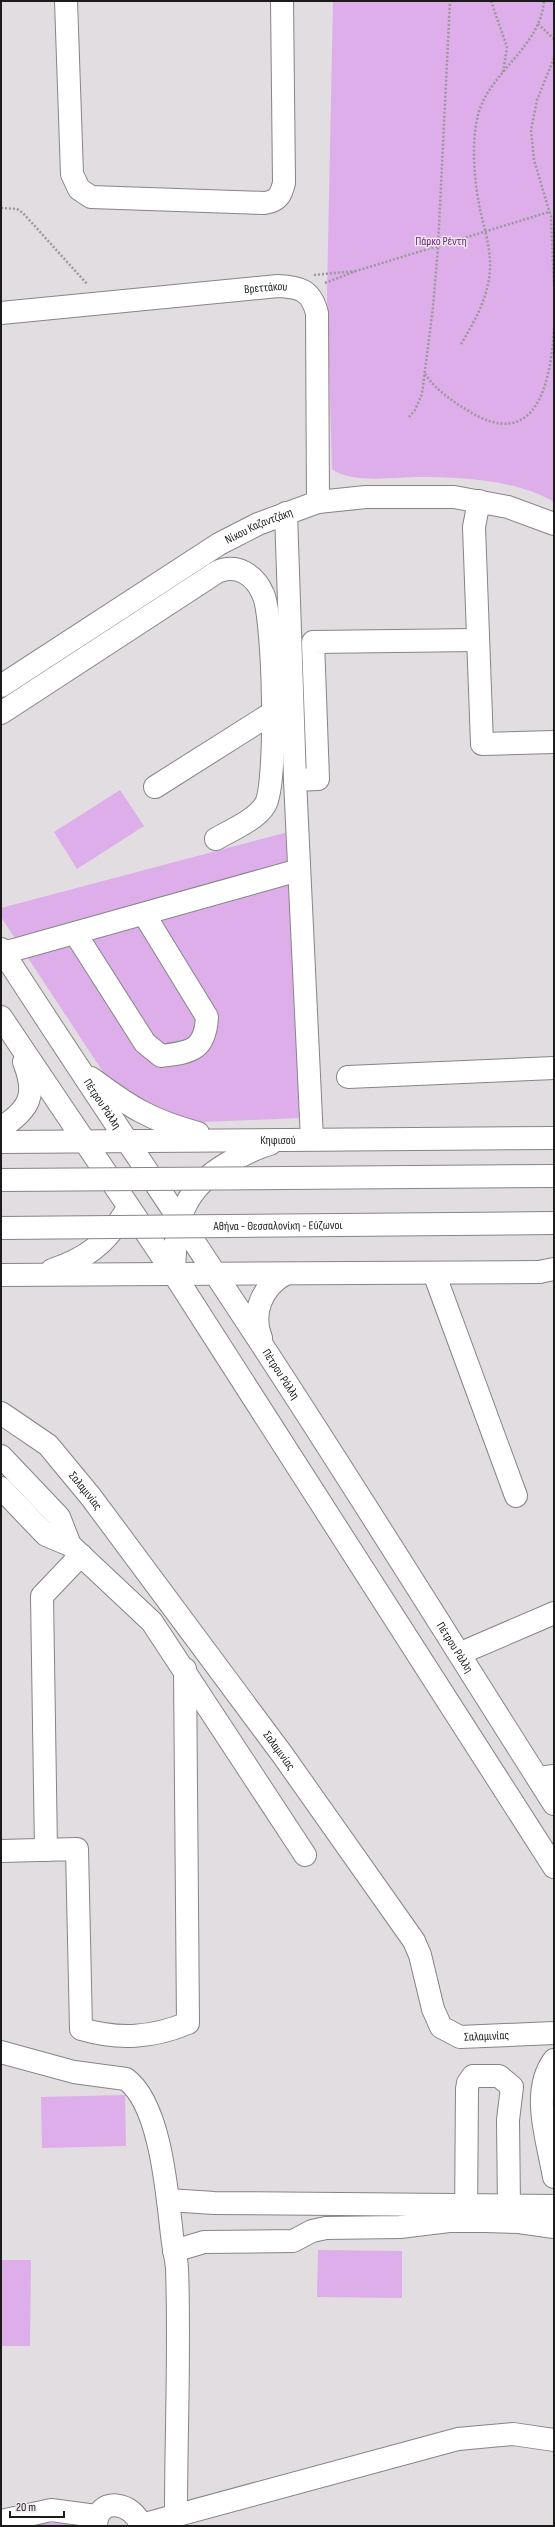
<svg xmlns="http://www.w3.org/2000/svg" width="555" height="2527" viewBox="0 0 555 2527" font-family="'Sofia Sans Condensed',sans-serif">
	<rect width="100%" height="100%" fill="#e1dde1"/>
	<g fill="#ddaee9">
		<path d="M333,1H554V502C518,480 461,477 419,477C396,477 351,484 332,469L327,295Z"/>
		<path d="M120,790L144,826L77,869L54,832Z"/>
		<path d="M288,832L300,1118L203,1122L163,1111L109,1081L1,917V908Z"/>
		<path d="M125,2095L126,2146L42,2148L41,2097Z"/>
		<path d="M318,2250L402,2251V2298L317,2297Z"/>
		<path d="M1,2260H31L30,2346H1Z"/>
		<path d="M30,2523H68V2526H20Z"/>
	</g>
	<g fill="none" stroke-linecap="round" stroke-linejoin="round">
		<defs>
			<g id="minor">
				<path d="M66,1L72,174L79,189L91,197L265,203C278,201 281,195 284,183L282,1"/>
				<path id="s1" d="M1,313L278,286C300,287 311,290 317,313L318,502"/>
				<path d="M479,501L474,527L482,744L554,742"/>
				<path d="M286,513L295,780L312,1139"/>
				<path id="s2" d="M1,686L219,544L258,524L318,502L366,497H454L508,507L554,524"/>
				<path d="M1,713L217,572C237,563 255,575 263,594C274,616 278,785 265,805C256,820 231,830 216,839"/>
				<path d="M295,780L318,779L313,642L478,640"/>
				<path d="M155,787L272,713"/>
				<path d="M75,933L145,1043L161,1056C191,1052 205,1051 207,1017L144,914"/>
				<path d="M3,953L299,870"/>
				<path d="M348,1077L554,1068"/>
				<path d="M434,1273L516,1496"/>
				<path id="s3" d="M1,1413L48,1445L91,1497L282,1754L414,1941L420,1955L433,2009L441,2027L460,2037L554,2033"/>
				<path d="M1,1456L59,1517L70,1545"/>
				<path d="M1,1488L46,1535L70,1545L152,1622L305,1855"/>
				<path d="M461,1653L554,1613"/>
				<path d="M538,1778L554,1776"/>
				<path d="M46,1850L42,1596L81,1555"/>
				<path d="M1,1851L77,1849L81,2029C119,2040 152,2038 188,2023L185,1669"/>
				<path d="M1,2052L74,2072L126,2079C161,2105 167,2194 172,2235C173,2246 176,2257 177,2268C180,2350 176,2432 176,2513"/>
				<path d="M554,2060C530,2092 548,2141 554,2177"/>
				<path d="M168,2200L214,2203L554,2206"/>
				<path d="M466,2220L467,2089L468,2083L473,2076H499L512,2087L508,2120L509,2206"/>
				<path d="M174,2251L204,2242L293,2241L312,2231L326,2228L400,2227L449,2221H485L519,2222L554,2227"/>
				<path d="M1,2521L51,2510L96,2516"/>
				<path d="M141,2525L458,2439L513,2434L554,2440"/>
				<path d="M96,2526C97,2495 134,2502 141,2526"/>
			</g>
			<g id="major">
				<path id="s4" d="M1,949C88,1084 178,1216 266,1351C364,1501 458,1653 554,1804"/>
				<path d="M1,1017L174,1274L554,1867"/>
				<path d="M91,1078C130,1107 150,1120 198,1133"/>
				<path d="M1,1128C30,1109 37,1095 24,1062"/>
				<path id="s5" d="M1,1142L554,1138"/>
				<path d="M52,1270C87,1258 105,1244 125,1213"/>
				<path d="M174,1274C175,1222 181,1190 228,1163C242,1155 255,1148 270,1144"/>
				<path d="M1,1275L539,1272"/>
				<path d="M261,1338C251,1313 262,1287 285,1274"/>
			</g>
			<path id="highway" d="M539,1272L554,1269"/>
		</defs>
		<use href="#minor" stroke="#878488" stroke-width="24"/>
		<use href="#major" stroke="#878488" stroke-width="24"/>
		<use href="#highway" stroke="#878488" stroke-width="24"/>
		<g stroke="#9b989b" stroke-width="2.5" stroke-dasharray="2 2" stroke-linecap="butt">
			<path d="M491,1L507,47L503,73"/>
			<path d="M538,24L554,39"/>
			<path d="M554,58L537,100L531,130L534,160L551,217L554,286"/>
			<path d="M1,208L17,209L23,213L87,284"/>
			<path d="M314,275L356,271"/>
			<path d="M325,283L356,271L549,212"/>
			<path d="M461,344C475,321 489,296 490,268C491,248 484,228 480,209C474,180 471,144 478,115C489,72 540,48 544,1"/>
			<path d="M425,374C435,389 452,401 467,410C536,454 551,383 554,328"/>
			<path d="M409,417L415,410L422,394L433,307L438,247L450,1"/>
		</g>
		<use href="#minor" stroke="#fff" stroke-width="22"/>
		<use href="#major" stroke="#fff" stroke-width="22"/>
		<use href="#highway" stroke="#fff" stroke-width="22"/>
		<defs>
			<g id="highway-bridge">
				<path d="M1,1180L554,1176"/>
				<path id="s6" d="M1,1228L554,1223"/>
			</g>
		</defs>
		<use href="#highway-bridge" stroke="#878488" stroke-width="24" stroke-linecap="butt"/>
		<use href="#highway-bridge" stroke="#fff" stroke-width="22"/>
	</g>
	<g text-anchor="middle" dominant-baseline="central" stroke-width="3" stroke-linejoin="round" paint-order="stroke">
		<g font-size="12" fill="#6b1f7c" stroke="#eeeaef">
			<text x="441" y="241">Πάρκο Ρέντη</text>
		</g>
		<g font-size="12" fill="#1c1b1c" stroke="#eeeaef">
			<text stroke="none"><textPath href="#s1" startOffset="266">Βρεττάκου</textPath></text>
			<text stroke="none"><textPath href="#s2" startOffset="304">Νίκου Καζαντζάκη</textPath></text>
			<text stroke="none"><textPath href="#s4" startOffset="185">Πέτρου Ράλλη</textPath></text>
			<text stroke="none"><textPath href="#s5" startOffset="277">Κηφισού</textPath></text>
			<text stroke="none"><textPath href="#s6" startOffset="277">Αθήνα - Θεσσαλονίκη - Εύζωνοι</textPath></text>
			<text stroke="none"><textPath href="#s4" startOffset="509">Πέτρου Ράλλη</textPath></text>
			<text stroke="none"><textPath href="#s3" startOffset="116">Σαλαμινίας</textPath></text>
			<text stroke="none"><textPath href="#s4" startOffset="833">Πέτρου Ράλλη</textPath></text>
			<text stroke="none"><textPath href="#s3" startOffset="440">Σαλαμινίας</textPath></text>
			<text stroke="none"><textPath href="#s3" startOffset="812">Σαλαμινίας</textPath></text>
		</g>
	</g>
	<rect width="555" height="2527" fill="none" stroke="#1c1b1c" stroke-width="4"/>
	<path d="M10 2511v6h54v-6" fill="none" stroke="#1c1b1c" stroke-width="2"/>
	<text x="16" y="2511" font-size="12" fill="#1c1b1c" stroke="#eeeaef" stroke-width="3" paint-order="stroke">20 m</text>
</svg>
